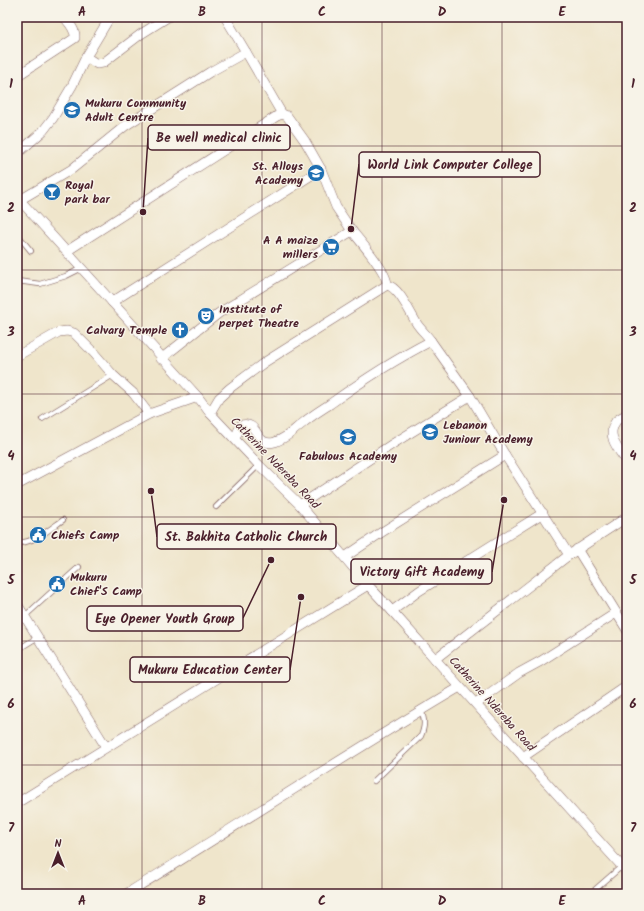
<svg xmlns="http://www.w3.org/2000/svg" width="644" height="911" viewBox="0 0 644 911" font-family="Kalam,sans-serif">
	<rect width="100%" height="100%" fill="#f7f3e8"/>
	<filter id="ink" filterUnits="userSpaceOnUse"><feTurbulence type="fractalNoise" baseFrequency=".025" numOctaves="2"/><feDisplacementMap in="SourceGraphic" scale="8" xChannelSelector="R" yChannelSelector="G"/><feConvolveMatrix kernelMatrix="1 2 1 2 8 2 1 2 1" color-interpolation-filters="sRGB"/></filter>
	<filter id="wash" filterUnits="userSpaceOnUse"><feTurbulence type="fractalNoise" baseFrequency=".012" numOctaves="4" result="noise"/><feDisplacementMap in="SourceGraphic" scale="16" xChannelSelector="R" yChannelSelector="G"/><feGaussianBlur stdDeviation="0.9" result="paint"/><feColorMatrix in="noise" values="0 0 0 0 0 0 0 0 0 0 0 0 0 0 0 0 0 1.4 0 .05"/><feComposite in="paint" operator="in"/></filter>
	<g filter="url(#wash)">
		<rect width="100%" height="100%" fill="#efe5cb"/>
	</g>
	<g filter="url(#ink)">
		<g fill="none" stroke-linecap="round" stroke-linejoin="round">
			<defs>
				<g id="lane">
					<path d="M17,234L31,251"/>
					<path d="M17,281L40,284L66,276L82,268"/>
					<path d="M42,419L113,375"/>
					<path d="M216,507L259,465"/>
					<path d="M17,543C34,543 50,529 63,520"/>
					<path d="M25,616L79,567"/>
					<path d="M17,650L38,637"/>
					<path d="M374,781L421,736C425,726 425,720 421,710"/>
					<path d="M590,894L622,866"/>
				</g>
				<g id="street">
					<path d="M246,52L282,114"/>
					<path d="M86,57L97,64L103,63L141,34L168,17"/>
					<path d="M17,76L75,38C76,30 69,23 64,17"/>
					<path d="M17,154L43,131L53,118L72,86L86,57L110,17"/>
					<path d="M17,197L198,397L210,413L259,465L300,505L368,585L392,611L435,659L627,872"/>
					<path d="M20,200L72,169L125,126L210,72L246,52L225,17"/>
					<path d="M352,231C361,242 388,273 387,285"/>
					<path d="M67,251L277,116L282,114L287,116L305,141L321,169L336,207L352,231L219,313L161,359"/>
					<path d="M112,302L321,169"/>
					<path d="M17,356L59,332L67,331L74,333L94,353L113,375L133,393L149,414"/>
					<path d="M210,413L219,398L230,388L265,362L387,285C399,287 410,313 417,324C421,330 427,335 431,341"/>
					<path d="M627,414C624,416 619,418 616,421C605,436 619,450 627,462"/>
					<path d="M235,438L241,425C260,420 254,448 275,442C289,437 292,431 303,423C311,416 321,410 330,404C362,381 396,359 431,341L470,396L505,455L569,555"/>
					<path d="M17,485L149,414L198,397"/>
					<path d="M300,505L394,443L470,396"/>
					<path d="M577,549L627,630"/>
					<path d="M345,557L382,532L505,455"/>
					<path d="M17,604L106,747"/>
					<path d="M392,611L419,591L543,513"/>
					<path d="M435,659L569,555L627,517"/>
					<path d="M476,704L519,673L541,661L616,613"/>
					<path d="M523,757L627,686"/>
					<path d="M17,803L368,585"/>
					<path d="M126,894C237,826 347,754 460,687"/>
				</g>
			</defs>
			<use href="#lane" stroke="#846463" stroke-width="6"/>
			<use href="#street" stroke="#846463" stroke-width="10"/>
			<use href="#lane" stroke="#fff" stroke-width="4.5"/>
			<use href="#street" stroke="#fff" stroke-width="9"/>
		</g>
	</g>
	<path fill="none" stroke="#4a1f2b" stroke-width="1" stroke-opacity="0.55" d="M142,17V894M262,17V894M382,17V894M502,17V894M17,146H627M17,270H627M17,394H627M17,517H627M17,641H627M17,765H627"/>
	<defs>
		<symbol id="school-disc" viewBox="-11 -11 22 22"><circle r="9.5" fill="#1f6fb2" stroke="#f7f3e8"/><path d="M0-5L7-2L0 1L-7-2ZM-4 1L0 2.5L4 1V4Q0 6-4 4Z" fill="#fff"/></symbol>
		<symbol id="bar-disc" viewBox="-11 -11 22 22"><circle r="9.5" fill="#1f6fb2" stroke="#f7f3e8"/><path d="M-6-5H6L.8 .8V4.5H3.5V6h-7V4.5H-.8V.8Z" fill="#fff"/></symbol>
		<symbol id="supermarket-disc" viewBox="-11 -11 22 22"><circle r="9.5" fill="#1f6fb2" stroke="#f7f3e8"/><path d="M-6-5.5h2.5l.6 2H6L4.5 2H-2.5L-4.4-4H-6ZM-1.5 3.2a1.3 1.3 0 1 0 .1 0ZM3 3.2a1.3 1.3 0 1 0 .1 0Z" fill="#fff"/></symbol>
		<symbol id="theatre-disc" viewBox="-11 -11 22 22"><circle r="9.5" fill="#1f6fb2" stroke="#f7f3e8"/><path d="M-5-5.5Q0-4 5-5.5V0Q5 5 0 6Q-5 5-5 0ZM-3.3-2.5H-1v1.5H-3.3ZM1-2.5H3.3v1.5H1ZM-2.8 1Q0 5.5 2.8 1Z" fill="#fff"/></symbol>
		<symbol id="church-disc" viewBox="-11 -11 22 22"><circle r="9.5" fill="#1f6fb2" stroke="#f7f3e8"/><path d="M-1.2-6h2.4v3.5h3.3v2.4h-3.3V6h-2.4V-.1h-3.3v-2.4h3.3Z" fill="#fff"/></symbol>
		<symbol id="civic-disc" viewBox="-11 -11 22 22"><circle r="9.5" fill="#1f6fb2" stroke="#f7f3e8"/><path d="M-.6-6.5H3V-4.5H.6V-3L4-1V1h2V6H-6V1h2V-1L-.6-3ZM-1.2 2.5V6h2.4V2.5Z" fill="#fff"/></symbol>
	</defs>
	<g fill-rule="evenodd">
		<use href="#school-disc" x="62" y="100" width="20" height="20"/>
		<use href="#school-disc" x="306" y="163" width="20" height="20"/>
		<use href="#bar-disc" x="42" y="182" width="20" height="20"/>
		<use href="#supermarket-disc" x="321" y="237" width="20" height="20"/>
		<use href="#theatre-disc" x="196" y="306" width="20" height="20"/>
		<use href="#church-disc" x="170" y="320" width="20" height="20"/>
		<use href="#school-disc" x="420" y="422" width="20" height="20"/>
		<use href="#school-disc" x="338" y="427" width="20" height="20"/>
		<use href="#civic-disc" x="28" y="525" width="20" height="20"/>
		<use href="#civic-disc" x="47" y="574" width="20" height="20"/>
	</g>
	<g text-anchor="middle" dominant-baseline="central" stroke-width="3" stroke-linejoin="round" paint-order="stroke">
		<g font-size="12" font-weight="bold" fill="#4a1f2b" stroke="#f7f3e8" text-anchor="start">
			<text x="85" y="103">Mukuru Community<tspan x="85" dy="14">Adult Centre</tspan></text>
			<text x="303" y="166" text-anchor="end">St. Alloys<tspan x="303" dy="14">Academy</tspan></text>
			<text x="65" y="185">Royal<tspan x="65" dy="14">park bar</tspan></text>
			<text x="318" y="240" text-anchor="end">A A maize<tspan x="318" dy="14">millers</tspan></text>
			<text x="219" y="309">Institute of<tspan x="219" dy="14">perpet Theatre</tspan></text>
			<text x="167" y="330" text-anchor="end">Calvary Temple</text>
			<text x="443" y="425">Lebanon<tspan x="443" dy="14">Juniour Academy</tspan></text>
			<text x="348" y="456" text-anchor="middle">Fabulous Academy</text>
			<text x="51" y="535">Chiefs Camp</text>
			<text x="70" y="577">Mukuru<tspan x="70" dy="14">Chief'S Camp</tspan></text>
		</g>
		<g font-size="12" fill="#4a1f2b" stroke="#f7f3e8">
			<text transform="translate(275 463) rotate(46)">Catherine Ndereba Road</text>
			<text transform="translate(492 704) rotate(48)">Catherine Ndereba Road</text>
		</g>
	</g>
	<path fill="none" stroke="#4a1f2b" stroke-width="1.5" d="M143 212L148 138M351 229L359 164M151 491L157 537M504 500L492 572M271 560L243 618M301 597L290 670"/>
	<g fill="#4a1f2b" stroke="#f7f3e8" stroke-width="1.5">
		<circle cx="143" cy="212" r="4"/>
		<circle cx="351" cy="229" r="4"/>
		<circle cx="151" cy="491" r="4"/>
		<circle cx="504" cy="500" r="4"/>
		<circle cx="271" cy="560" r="4"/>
		<circle cx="301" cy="597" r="4"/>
	</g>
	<g fill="#f7f3e8" stroke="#4a1f2b" stroke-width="1.5">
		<rect x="148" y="125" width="142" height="25" rx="4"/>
		<rect x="359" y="152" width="181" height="25" rx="4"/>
		<rect x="157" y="524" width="179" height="25" rx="4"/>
		<rect x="351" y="559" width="141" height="25" rx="4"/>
		<rect x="87" y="606" width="156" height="25" rx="4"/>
		<rect x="130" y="657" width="160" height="25" rx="4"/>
	</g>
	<g font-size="13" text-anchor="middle" font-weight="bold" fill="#4a1f2b">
		<text x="219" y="142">Be well medical clinic</text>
		<text x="450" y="169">World Link Computer College</text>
		<text x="246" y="541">St. Bakhita Catholic Church</text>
		<text x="422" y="576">Victory Gift Academy</text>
		<text x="165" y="623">Eye Opener Youth Group</text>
		<text x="210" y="674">Mukuru Education Center</text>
	</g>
	<rect width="644" height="911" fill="none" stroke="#f7f3e8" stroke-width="44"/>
	<g transform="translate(58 853)" stroke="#f7f3e8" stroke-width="3" paint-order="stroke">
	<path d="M0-3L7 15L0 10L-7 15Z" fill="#4a1f2b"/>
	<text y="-6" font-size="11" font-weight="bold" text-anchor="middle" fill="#4a1f2b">N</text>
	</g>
	<rect x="22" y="22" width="600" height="867" fill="none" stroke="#4a1f2b" stroke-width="1.5"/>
	<g font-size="13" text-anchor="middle" font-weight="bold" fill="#4a1f2b">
		<text x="82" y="16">A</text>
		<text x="202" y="16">B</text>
		<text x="322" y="16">C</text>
		<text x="442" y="16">D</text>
		<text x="562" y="16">E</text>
		<text x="11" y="88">1</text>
		<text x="633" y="88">1</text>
		<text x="11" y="212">2</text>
		<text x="633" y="212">2</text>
		<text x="11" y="336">3</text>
		<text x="633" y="336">3</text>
		<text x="11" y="460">4</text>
		<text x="633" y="460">4</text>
		<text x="11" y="584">5</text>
		<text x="633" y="584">5</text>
		<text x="11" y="708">6</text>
		<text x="633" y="708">6</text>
		<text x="11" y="832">7</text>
		<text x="633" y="832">7</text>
		<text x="82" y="905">A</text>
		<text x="202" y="905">B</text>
		<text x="322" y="905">C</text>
		<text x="442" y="905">D</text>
		<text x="562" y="905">E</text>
	</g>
</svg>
